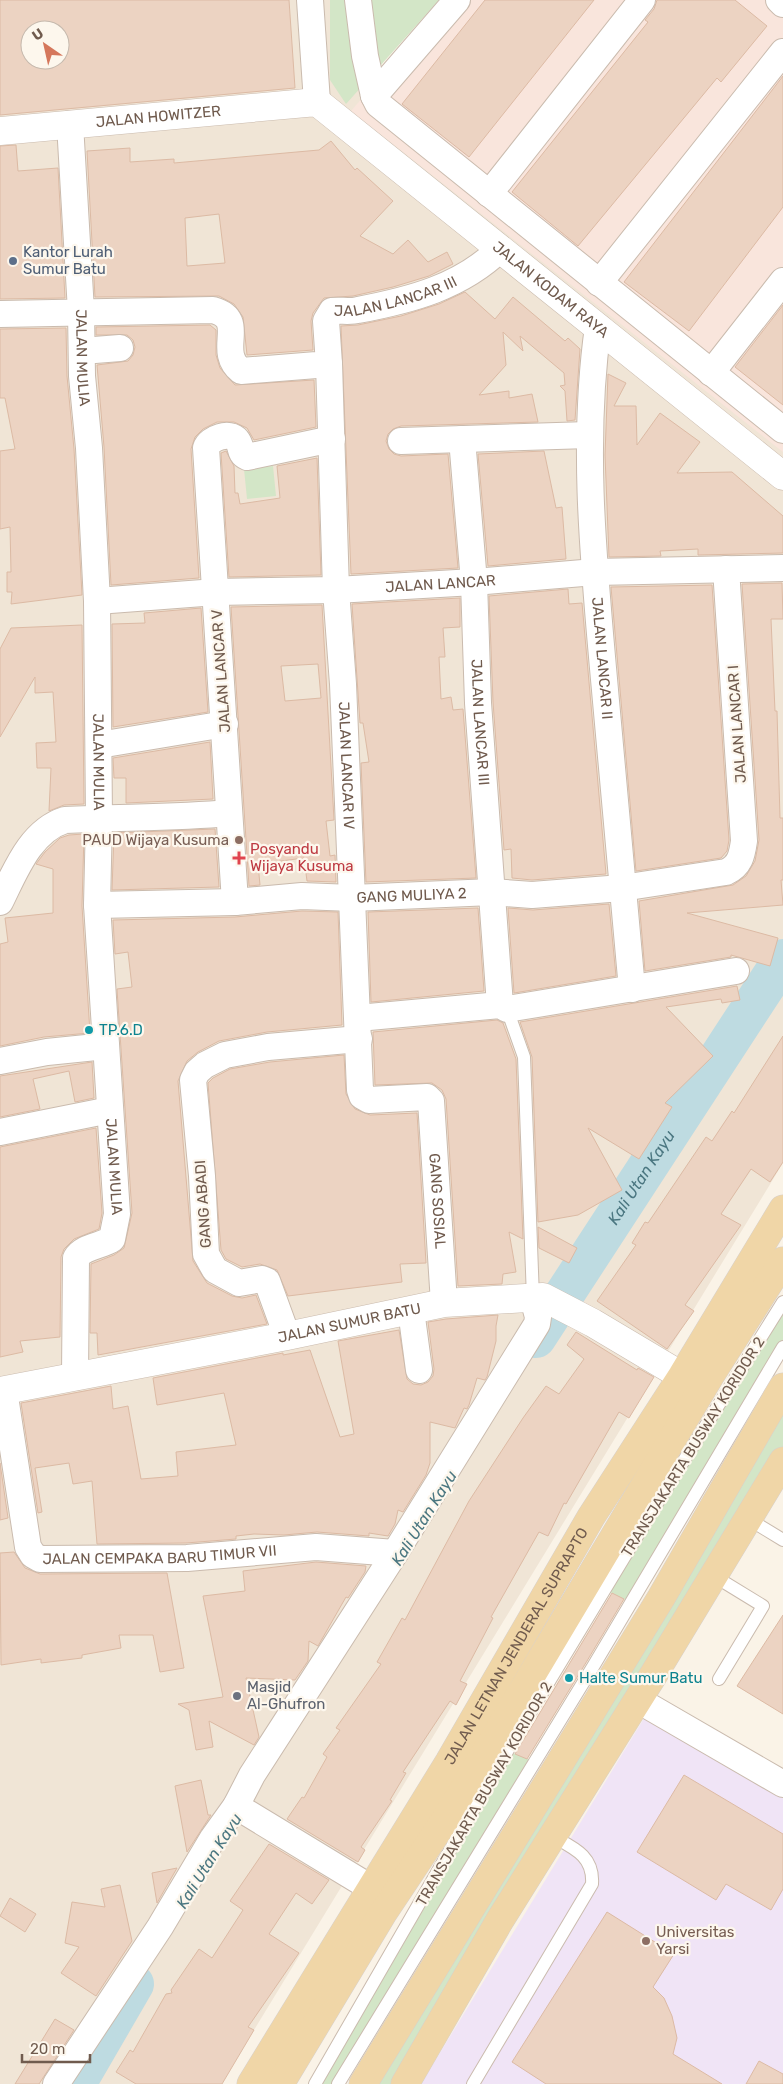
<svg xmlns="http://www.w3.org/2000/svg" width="783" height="2084" viewBox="0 0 783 2084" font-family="Rubik,sans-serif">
	<rect width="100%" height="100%" fill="#faf3e7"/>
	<path fill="#f0e5d6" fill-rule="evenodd" d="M0,0H355L356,88L482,199L783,436V1163L221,2084H0ZM30,30H60V60H30Z"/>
	<path fill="#f9e5dc" d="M447,0H783V452L351,111Z"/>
	<path fill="#f0e4f6" d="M646,1715L783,1798V2084H421Z"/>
	<g fill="#d3e6c7">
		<path d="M330,0H439L346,104L330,80Z"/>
		<path d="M273,466L276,496L247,499L244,469Z"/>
		<path d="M783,1302V1347L631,1603L606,1590Z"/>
		<path d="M783,1388V1461L405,2084H363Z"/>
		<path d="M508,1751L535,1762L338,2084H313Z"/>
	</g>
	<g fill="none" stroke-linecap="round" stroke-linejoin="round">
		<g stroke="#bedbe1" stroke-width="40">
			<path id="s1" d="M536,1338L783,959"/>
			<path d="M76,2084L134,1984"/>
		</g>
	</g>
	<g fill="#ecd3c2" stroke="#dcbaa4" fill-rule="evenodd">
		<path d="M0,0H289L295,88L0,115ZM30,30H60V60H30Z"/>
		<path d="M485,0H594L469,157L402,104Z"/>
		<path d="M657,0H735L767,26L721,82L717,78L578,246L512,192L648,22L645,20L654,9Z"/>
		<path d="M783,76V207L689,331L624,282Z"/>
		<path d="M331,141L355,170L357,168L393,201L360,236L393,254L408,240L428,262L447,252L453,264L429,276L393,287L353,296L324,298L313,313L311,321L313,350L247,355L243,317L234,304L219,296L95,297L87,151L130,148V162L174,159V163L319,150ZM219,214L225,263L187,266L185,218Z"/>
		<path d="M16,145L18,171L58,168L65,298L0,299V146Z"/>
		<path d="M465,292L495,319L513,297L565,341L568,338L580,349L575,420L567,421L565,391L560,386L565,385L564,373L520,336L523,351L503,332L506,365L479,395L509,391V398L532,394L538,422L401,426L393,429L388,434L386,441L389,449L394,454L401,456L448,454L458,568L351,574L341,326L358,325L401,316L439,304Z"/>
		<path d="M783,305V405L735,367Z"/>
		<path d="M210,325L216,330V355L220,368L235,385L314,380L316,427L254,440L247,428L234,422H217L203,429L195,437L191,449L199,578L111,585L104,447L97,365L128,361L133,355L135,347L133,340L127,335H96V327Z"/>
		<path d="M66,328L67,376L74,449L82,595L11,604L12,592H7V572H11L10,527L0,529V451L15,449L5,398H0V329Z"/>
		<path d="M608,374L626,383L614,406H636L637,445L660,413L700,442L677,473L732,472L783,516V553L698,555V549L660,551L661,556L609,557L605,455Z"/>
		<path d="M226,451L234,466L235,493H238L240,504L280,498L277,466L317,458L321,575L229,577L221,453Z"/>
		<path d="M544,451L556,508L562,507L566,559L488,566L478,454Z"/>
		<path d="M782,583L783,619H771L775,711H777L780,818H783V880H781L783,905L687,913L778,938L770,966L731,955V957L645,971L639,901L733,885L746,876L755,861L759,840L742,584Z"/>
		<path d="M712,585L729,840L727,851L721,858L636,871L611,587Z"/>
		<path d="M568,589L569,604L582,603L606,874L532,880L512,878L511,849L504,850L493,702L489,596Z"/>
		<path d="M460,598V627L443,628L445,657H439L441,699L451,697L453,710L463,709L476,878L366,882L361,763L369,762L363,723H360L352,604Z"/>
		<path d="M322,605L334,820L326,821L330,856L335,855L336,882L307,881L304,858L258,864L260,885L249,886L231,607ZM318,664L321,698L285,701L281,666Z"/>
		<path d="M201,608L208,712L113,727L112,624L145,623L144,613Z"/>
		<path d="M82,625L84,804L64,805L49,811L51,768H37L36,743L56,742L53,692L35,693V677L0,737V649L11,628Z"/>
		<path d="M210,742L213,799L126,803V778H114L113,758Z"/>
		<path d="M215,829L219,887L112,890L114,833Z"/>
		<path d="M84,834L82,906L90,1033L44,1037L0,1046V944L8,942L5,918L53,913V869L36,864L45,852L60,838L69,835Z"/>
		<path d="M609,904L616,976L514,993L508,908L533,910Z"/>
		<path d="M478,908L484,991L371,1002L368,912Z"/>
		<path d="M302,911L338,912L342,1025L267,1032L219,1041L198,1052L187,1061L178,1081L193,1261L207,1283L232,1296L242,1298L256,1295L267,1324L98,1355L97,1333H90L91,1264L114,1255L124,1248L132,1213L117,989L132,987L128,952L115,954L113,920L235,917Z"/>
		<path d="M737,986L740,1000L722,1003L721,999L666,1007L713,1056L665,1103L672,1107L639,1159L588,1128L622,1190L578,1215L538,1222L532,1057L520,1022Z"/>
		<path d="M497,1020L503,1023L516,1059L523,1239L509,1232L516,1272L503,1274L502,1284L458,1286L446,1099L442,1090L432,1083L375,1085L373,1032Z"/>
		<path d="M783,1036V1162L770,1182L751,1169L721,1214L741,1225L685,1305L694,1311L667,1349L597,1301L636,1245L632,1243L645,1222L648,1223L706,1137L712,1141L732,1111L734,1113Z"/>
		<path d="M344,1055L346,1094L355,1109L370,1115L417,1113L426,1263L400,1264L402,1282L288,1296L277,1270L260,1264L242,1267L226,1259L221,1250L208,1083L213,1078L230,1069L270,1062Z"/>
		<path d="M92,1062L94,1098L75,1102L69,1071L33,1079L40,1109L0,1117V1076Z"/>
		<path d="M96,1128L102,1213L99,1229L74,1239L64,1249L61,1257L60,1337L20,1341L23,1352L0,1357V1147Z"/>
		<path d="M538,1227L577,1248L569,1263L539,1248Z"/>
		<path d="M498,1315L496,1326V1341L487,1377L485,1380L477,1378L469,1405L467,1409L464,1408L455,1428L430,1422V1463L426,1475L403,1512L398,1510L395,1524L388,1536L369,1533V1536L317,1532L284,1535L254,1534L236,1536V1539L186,1543L97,1544L92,1481L73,1484L69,1463L35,1468L42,1512L38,1513L21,1403L111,1386L113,1409L128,1406L141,1479L178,1476L176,1452L236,1445L224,1393L157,1405L153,1378L283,1353V1355L310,1350L340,1437L354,1434L338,1341L399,1330L407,1379L413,1384L421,1385L428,1382L433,1376L434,1369L428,1322L446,1319Z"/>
		<path d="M576,1332L637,1370L638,1368L654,1377L629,1418L619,1412L566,1504L564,1503L548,1536L539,1532L491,1617L493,1618L460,1681L467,1684L456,1705L450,1701L403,1772L406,1773L390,1800L392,1801L361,1847L365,1850L358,1862L287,1819L302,1797L304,1798L327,1757L323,1754L340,1730L336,1728L381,1664L377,1662L402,1618L405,1620L469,1501L523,1418L546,1386L559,1394L584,1359L567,1345Z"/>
		<path d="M0,1463L8,1518L0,1520Z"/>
		<path d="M14,1552L25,1568L40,1574L167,1573L184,1668L160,1672L153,1635H119L121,1648L82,1655V1658L41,1663V1659L1,1665L0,1553Z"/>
		<path d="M316,1562L366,1566L365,1572L348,1598L346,1597L318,1646L309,1641L308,1661L295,1680L246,1678L259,1737L254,1745L209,1721L213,1747L196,1750L189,1710L178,1704L223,1697L203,1596L245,1591L243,1571Z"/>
		<path d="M612,1593L624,1599L587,1661L527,1759L515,1754Z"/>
		<path d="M783,1615V1714L737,1686Z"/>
		<path d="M684,1775L783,1834V1889L771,1910L726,1884L716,1900L637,1852Z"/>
		<path d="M201,1780L208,1815H211L187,1852L175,1786Z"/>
		<path d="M269,1844L329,1880L312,1904L296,1893L269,1934L299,1953L248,2027L254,2030L222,2084H136L116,2072L130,2050L133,2052L166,1994L172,1993L171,1990L199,1949L212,1958L243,1910L230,1901Z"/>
		<path d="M177,1868L157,1903L152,1873Z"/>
		<path d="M120,1885L132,1941L96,1996L61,1973L79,1947L65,1943L72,1902L105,1907L101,1889Z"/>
		<path d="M10,1898L36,1914L25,1932L0,1916Z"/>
		<path d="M607,1912L674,1954L653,1987L664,1998L672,2016L677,2038L673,2054L722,2084H546L512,2062Z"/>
		<path d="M55,2019L74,2030L39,2084H15Z"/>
		<path d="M759,2061L783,2074V2084H746Z"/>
	</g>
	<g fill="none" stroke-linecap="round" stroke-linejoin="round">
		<defs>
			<g id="service">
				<path d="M507,1009L524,1057L533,1298"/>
				<path d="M747,1518L783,1540"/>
				<path d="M714,1576L763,1606L719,1679"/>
				<path d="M315,2084L513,1741L651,1513L783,1302"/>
				<path d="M338,2084L594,1665L783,1347"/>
				<path d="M473,2084L592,1884C594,1856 574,1848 552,1836"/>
			</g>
			<g id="minor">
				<path d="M310,0L317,102"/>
				<path d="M358,0L365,56L374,96"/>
				<path d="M457,0L374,96L378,104L783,430"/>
				<path d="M779,0L783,4"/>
				<path id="s2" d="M70,124L81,311L82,376L89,448L97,601L99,818L97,905L117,1214L112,1239C102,1246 83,1246 76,1258L75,1377"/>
				<path d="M489,194L642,0"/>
				<path d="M599,283L783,52"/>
				<path id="s3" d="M0,314L213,310C249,320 215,350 241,371L329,364L326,321L332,311C340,310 350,312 358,310C411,300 461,287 500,249"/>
				<path id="s4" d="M598,327C582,440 593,555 603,668C612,775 622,882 632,989"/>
				<path d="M82,351L120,348"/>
				<path id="s5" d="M329,364L336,590L343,684L360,1090L362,1096L369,1100L427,1097L431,1101L444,1303"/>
				<path d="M711,373L783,281"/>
				<path id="s6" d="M462,439L474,582L478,703L500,1005"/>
				<path d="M401,441L589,435"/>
				<path id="s7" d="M97,601L216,592L336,590L474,582L595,572L783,568"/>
				<path d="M99,745L225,724"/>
				<path d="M0,902C15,872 30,831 65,820C119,817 174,818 229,813"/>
				<path d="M235,902L206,448C209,438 230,431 237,440C242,446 239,454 247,457L332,439"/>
				<path id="s8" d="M97,905L235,902L302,896L352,898L492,892L532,895L622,888L726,872C740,866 742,855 744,841L726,569"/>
				<path d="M358,1018L500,1005L507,1009L736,971"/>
				<path d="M0,1061L47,1052L106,1046"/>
				<path d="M0,1132L110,1110"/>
				<path d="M411,1310L419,1370"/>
				<path d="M287,1336L267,1281L262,1279L239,1283L215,1270L206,1254L202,1176L193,1080L197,1072L205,1065L225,1055L268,1047L359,1039"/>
				<path id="s9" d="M4,1390L28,1547L33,1555L40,1559L187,1558L316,1547L395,1553"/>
				<path d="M638,1700L783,1784"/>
				<path d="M236,1806L371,1888"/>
				<path d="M56,2084L160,1927L213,1838L236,1806L252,1775L395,1553L537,1324L538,1317L533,1298"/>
			</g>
			<g id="tertiary">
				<path id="s10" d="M0,131L317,102L783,476"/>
				<path id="s11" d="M0,1391L287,1336L444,1303L543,1297L593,1323L682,1376"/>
			</g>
			<g id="primary">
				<path id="s12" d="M251,2084L449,1762L591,1517L682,1376L783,1209"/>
				<path d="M280,2084L383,1913L447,1817L710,1376L783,1261"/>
				<path d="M363,2084L661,1598L783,1387"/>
				<path d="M405,2084L500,1920L654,1674L783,1461"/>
			</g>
		</defs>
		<use href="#service" stroke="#cabbae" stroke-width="14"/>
		<use href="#minor" stroke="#cabbae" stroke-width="28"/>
		<use href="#tertiary" stroke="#cabbae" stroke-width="29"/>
		<use href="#primary" stroke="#d7d1cd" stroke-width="29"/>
		<use href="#service" stroke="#fff" stroke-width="12"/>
		<use href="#minor" stroke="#fff" stroke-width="26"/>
		<use href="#tertiary" stroke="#fff" stroke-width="28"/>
		<use href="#primary" stroke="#f0d6a7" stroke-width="28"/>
	</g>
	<circle fill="#5c6f8a" stroke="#fdf7ed" stroke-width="2" cx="13" cy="261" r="5"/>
	<g fill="#8d6e63" stroke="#fdf7ed" stroke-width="2">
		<circle cx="239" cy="840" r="5"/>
		<circle cx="646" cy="1941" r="5"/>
	</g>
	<path fill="#e0444e" stroke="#fdf7ed" stroke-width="2" d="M236.5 850.5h5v5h5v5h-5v5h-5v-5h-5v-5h5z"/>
	<g fill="#0f9aa8" stroke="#fdf7ed" stroke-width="2">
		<circle cx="89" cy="1030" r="5"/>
		<circle cx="569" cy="1678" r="5"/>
	</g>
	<circle fill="#6b7280" stroke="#fdf7ed" stroke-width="2" cx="237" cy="1696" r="5"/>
	<g text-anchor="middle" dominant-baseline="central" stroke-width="4.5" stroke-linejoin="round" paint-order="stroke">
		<g font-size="15" fill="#705b4e" stroke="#fdf7ed">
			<text stroke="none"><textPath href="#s10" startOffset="159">JALAN HOWITZER</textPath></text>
			<text stroke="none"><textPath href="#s10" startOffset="618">JALAN KODAM RAYA</textPath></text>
			<text stroke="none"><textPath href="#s3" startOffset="495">JALAN LANCAR III</textPath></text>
			<text stroke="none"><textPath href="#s2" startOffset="234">JALAN MULIA</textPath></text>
			<text stroke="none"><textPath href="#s7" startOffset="344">JALAN LANCAR</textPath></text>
			<text stroke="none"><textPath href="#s4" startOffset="332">JALAN LANCAR II</textPath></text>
			<text transform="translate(221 671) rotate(-94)">JALAN LANCAR V</text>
			<text stroke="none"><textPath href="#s6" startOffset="284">JALAN LANCAR III</textPath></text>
			<text transform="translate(737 724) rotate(-94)">JALAN LANCAR I</text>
			<text stroke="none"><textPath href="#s2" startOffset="639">JALAN MULIA</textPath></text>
			<text stroke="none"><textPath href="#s5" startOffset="402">JALAN LANCAR IV</textPath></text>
			<text stroke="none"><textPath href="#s8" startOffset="315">GANG MULIYA 2</textPath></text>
			<text stroke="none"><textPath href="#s2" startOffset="1044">JALAN MULIA</textPath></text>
			<text stroke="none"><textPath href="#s5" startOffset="905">GANG SOSIAL</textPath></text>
			<text transform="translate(203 1204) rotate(-94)">GANG ABADI</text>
			<text stroke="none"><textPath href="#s11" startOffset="356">JALAN SUMUR BATU</textPath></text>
			<text transform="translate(693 1447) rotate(-58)">TRANSJAKARTA BUSWAY KORIDOR 2</text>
			<text stroke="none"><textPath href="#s9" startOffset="296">JALAN CEMPAKA BARU TIMUR VII</textPath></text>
			<text stroke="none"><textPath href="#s12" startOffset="512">JALAN LETNAN JENDERAL SUPRAPTO</textPath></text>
			<text transform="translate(484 1794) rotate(-60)">TRANSJAKARTA BUSWAY KORIDOR 2</text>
		</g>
		<g font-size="15" fill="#4e5e75" stroke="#fdf7ed" text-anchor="start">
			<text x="23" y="252">Kantor Lurah<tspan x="23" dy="17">Sumur Batu</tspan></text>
		</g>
		<g font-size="15" fill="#785e54" stroke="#fdf7ed" text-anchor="end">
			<text x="229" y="840">PAUD Wijaya Kusuma</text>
			<text x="656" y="1932" text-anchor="start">Universitas<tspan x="656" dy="17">Yarsi</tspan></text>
		</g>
		<g font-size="15" fill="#be3a42" stroke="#fdf7ed" text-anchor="start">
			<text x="250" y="849">Posyandu<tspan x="250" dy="17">Wijaya Kusuma</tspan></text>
		</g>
		<g font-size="15" fill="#0d838f" stroke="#fdf7ed" text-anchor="start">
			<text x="99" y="1030">TP.6.D</text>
			<text x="579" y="1678">Halte Sumur Batu</text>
		</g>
		<g font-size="15" fill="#5b616d" stroke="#fdf7ed" text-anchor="start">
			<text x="247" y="1687">Masjid<tspan x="247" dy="17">Al-Ghufron</tspan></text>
		</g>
		<g font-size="16" font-style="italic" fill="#4b7781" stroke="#fdf7ed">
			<text stroke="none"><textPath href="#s1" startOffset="192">Kali Utan Kayu</textPath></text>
			<text transform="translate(424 1518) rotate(-58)">Kali Utan Kayu</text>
			<text transform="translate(209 1861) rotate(-58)">Kali Utan Kayu</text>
		</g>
	</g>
	<g transform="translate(45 45) rotate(326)"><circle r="24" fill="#fdf7ed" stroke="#c5b9ad"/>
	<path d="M0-4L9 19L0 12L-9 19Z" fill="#d5775b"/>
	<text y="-8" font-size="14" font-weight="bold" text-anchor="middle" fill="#705b4e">U</text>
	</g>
	<path d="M22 2054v8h68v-8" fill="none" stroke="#705b4e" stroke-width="2.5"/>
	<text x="30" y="2054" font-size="15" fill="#705b4e" stroke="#fdf7ed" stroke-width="4" paint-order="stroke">20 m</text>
</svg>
